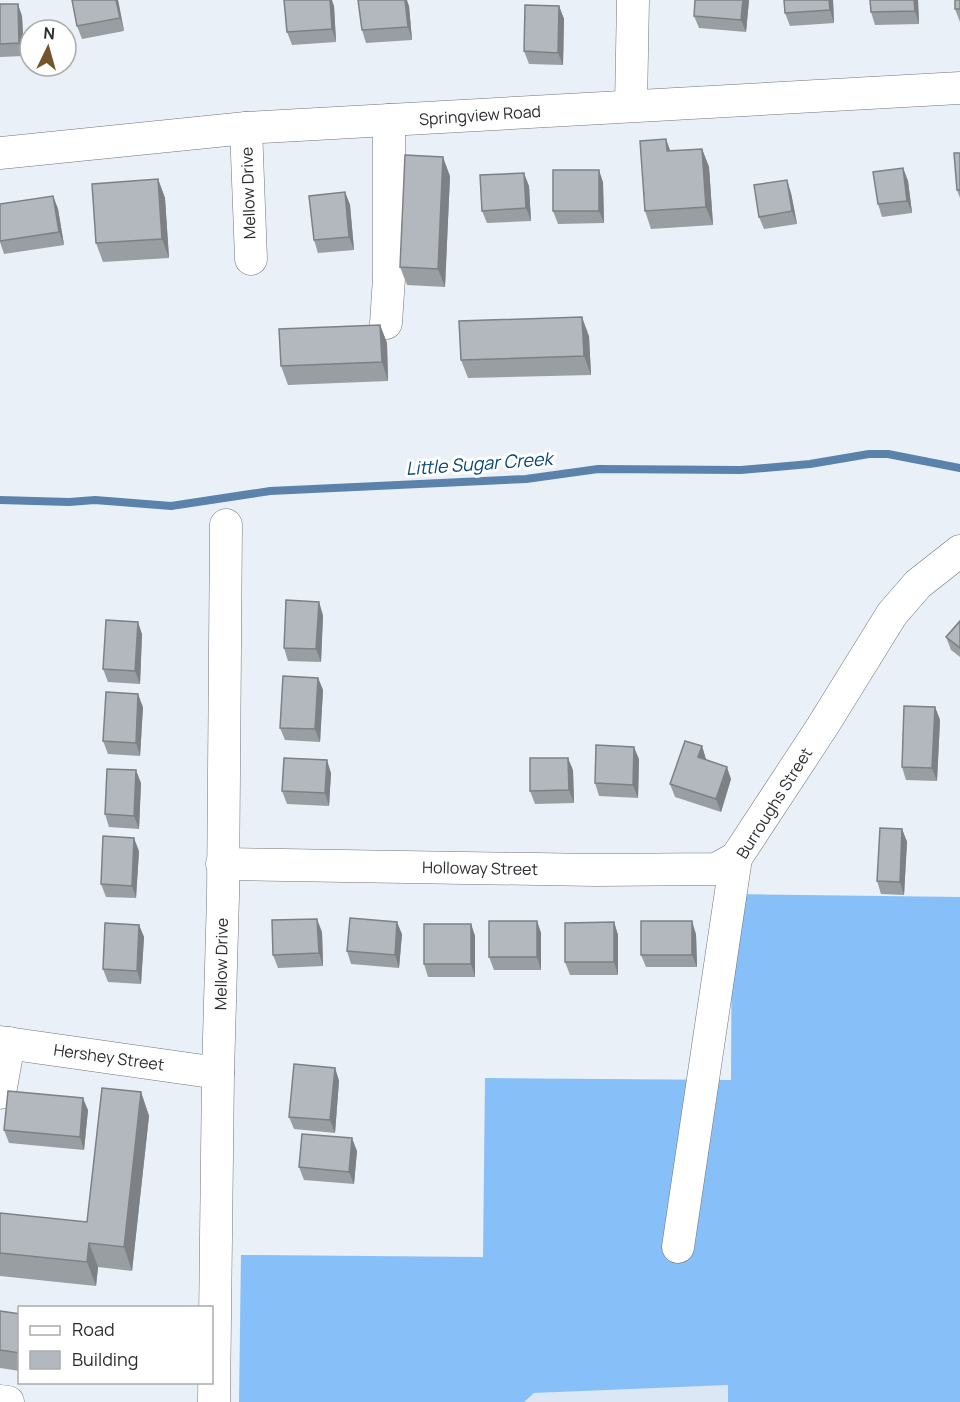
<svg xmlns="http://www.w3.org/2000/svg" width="960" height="1402" viewBox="0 0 960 1402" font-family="Manrope,sans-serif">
	<rect width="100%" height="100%" fill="#eaf0f7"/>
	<path fill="#dbe7f4" d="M728,1385V1402H524L534,1393Z"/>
	<path fill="#87bff8" d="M732,894L960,897V1402H728V1385L534,1393L524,1402H239L241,1255L483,1257L485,1078L731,1080Z"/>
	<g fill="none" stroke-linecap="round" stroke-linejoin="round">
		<path stroke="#5b82aa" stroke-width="8" d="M0,500L69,502L95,500L171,506L270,491L526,479L598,469L741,470L810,464L869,454H888L960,468"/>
		<defs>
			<g id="minor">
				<path d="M631,105L633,0"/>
				<path d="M246,128L251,259"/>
				<path d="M0,153L246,128L960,88"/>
				<path d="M386,323L389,278V120"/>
				<path d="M222,864L595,870L716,869L736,858"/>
				<path d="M0,1042L218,1073"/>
				<path d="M0,1093L9,1043"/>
				<path d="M678,1247L736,858L822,727L892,614L918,584L960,551"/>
				<path d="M0,1401L8,1402"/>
				<path d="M214,1402L218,1073L223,896L226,525"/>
			</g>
		</defs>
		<use href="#minor" stroke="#6f757b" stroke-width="33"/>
		<use href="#minor" stroke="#fff" stroke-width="32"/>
	</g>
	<g fill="#999ea3">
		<path d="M72,0H118L124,31L82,39L77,26Z"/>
		<path d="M749,0L746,32L699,28L694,16Z"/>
		<path d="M784,0H833L834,23L790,26L785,13Z"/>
		<path d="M918,0L919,24L875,25L871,12Z"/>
		<path d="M960,0V22L955,9Z"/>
		<path d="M0,4L22,16L24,56L0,57Z"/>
		<path d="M334,6L336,42L292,45L287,32Z"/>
		<path d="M409,6L412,40L366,43L362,30Z"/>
		<path d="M559,6L564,19L563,65L529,64L524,51Z"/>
		<path d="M702,149L709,167L713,225L651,229L645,211L670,151Z"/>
		<path d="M960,153V198L957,190Z"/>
		<path d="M903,168L908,181L912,213L882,217L878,204Z"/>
		<path d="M450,176L445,287L407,285L400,267Z"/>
		<path d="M158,179L165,198L169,258L103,262L96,243Z"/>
		<path d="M603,182L604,223L558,224L553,211Z"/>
		<path d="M529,186L531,221L487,223L482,211Z"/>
		<path d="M345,192L350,205L354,250L318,253L314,240Z"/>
		<path d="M791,193L797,224L764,229L759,217Z"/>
		<path d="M53,196L58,209L64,245L4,254L0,242V204Z"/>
		<path d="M380,325L387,343L388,381L288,385L281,366Z"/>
		<path d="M589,336L591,375L468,378L461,360Z"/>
		<path d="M323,615L321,662L288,661L284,648Z"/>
		<path d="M960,621V657L951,650L946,637Z"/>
		<path d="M142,634L140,684L108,682L103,669Z"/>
		<path d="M318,678L323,690L320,742L285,740L280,728Z"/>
		<path d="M143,707L140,756L108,754L103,741Z"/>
		<path d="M935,707L940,720L937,781L906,780L902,767Z"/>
		<path d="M702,746L706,760L731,779L721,812L675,797L670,784Z"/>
		<path d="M639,759L638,798L599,796L595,783Z"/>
		<path d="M573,770L574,803L535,804L530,791Z"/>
		<path d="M331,773L329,806L287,804L282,791Z"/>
		<path d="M141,783L139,829L109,827L105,814Z"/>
		<path d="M902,829L907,842L904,895L881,894L877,881Z"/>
		<path d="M139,851L136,898L106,897L101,884Z"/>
		<path d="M537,921L541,933V970H494L489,957Z"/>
		<path d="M614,922L618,935V975H570L565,962Z"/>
		<path d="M471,924L475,936V977H428L424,964Z"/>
		<path d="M139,925L144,937L141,984L108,982L103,969Z"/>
		<path d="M322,932L323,966L278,968L273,955Z"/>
		<path d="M402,934L399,968L351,964L347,951Z"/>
		<path d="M696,934L697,967H646L641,955Z"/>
		<path d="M335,1068L339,1081L335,1133L294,1129L289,1117Z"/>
		<path d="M141,1092L149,1116L132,1271L98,1267L96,1286L0,1276V1213L87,1222Z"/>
		<path d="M88,1110L84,1150L9,1143L4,1130Z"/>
		<path d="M357,1151L354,1184L304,1180L299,1167Z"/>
		<path d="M0,1311L20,1314V1371L0,1368Z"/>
	</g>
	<g fill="#7d8185">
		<path d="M116,0H118L124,31L120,18Z"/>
		<path d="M330,0H332L334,6L336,42L332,29Z"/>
		<path d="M405,0H407L409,6L412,40L408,27Z"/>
		<path d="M743,0H749L746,32L741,20Z"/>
		<path d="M829,0H833L834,23L830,10Z"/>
		<path d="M914,0H918L919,24L915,11Z"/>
		<path d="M18,4L22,16L24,56L19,43Z"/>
		<path d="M559,6L564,19L563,65L558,53Z"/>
		<path d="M666,139L673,158L667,151Z"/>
		<path d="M702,149L709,167L713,225L706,207Z"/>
		<path d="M443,157L450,176L445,287L438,269Z"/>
		<path d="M903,168L908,181L912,213L907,201Z"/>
		<path d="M599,170L603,182L604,223L599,211Z"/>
		<path d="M524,173L529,186L531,221L526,208Z"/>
		<path d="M158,179L165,198L169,258L162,239Z"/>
		<path d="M787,180L791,193L797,224L792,211Z"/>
		<path d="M345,192L350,205L354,250L349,237Z"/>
		<path d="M53,196L58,209L64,245L59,232Z"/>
		<path d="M582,317L589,336L591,375L584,356Z"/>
		<path d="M380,325L387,343L388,381L382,362Z"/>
		<path d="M319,602L323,615L321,662L316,649Z"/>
		<path d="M138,622L142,634L140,684L135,671Z"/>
		<path d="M318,678L323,690L320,742L315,729Z"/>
		<path d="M138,694L143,707L140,756L136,743Z"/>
		<path d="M935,707L940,720L937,781L932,768Z"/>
		<path d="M702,746L706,759L703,770L698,757Z"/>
		<path d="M634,747L639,759L638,798L633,785Z"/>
		<path d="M568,758L573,770L574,803L569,790Z"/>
		<path d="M327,760L331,773L329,806L325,793Z"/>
		<path d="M727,767L731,779L721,812L716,799Z"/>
		<path d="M136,770L141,783L139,829L134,816Z"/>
		<path d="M902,829L907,842L904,895L900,882Z"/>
		<path d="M134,838L139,851L136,898L132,886Z"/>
		<path d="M317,919L322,932L323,966L319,953Z"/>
		<path d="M537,921L541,933V970L537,957Z"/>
		<path d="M692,921L696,934L697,967L692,955Z"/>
		<path d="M397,922L402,934L399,968L395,955Z"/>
		<path d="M614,922L618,935V975L614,962Z"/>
		<path d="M471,924L475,936V977L471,964Z"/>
		<path d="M139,925L144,937L141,984L137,971Z"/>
		<path d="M335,1068L339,1081L335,1133L330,1120Z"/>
		<path d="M141,1092L149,1116L132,1271L124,1247Z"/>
		<path d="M83,1098L88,1110L84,1150L80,1137Z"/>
		<path d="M352,1138L357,1151L354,1184L349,1172Z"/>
		<path d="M89,1243L98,1267L96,1286L87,1262Z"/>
	</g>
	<g fill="#b2b8be" stroke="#7d8185" stroke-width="1.5">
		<path d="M72,0H116L120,18L77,26Z"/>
		<path d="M284,0H330L332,29L287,32Z"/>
		<path d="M358,0H405L408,27L362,30Z"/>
		<path d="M695,0H743L741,20L694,16Z"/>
		<path d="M784,0H829L830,10L785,13Z"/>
		<path d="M870,0H914L915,11L871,12Z"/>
		<rect x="955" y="0" width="5" height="9"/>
		<path d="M0,4H18L19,43L0,44Z"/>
		<path d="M525,5L559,6L558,53L524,51Z"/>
		<path d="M666,139L667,151L702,149L706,207L645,211L640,141Z"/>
		<path d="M954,153H960V190H957Z"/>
		<path d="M405,155L443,157L438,269L400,267Z"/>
		<path d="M903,168L907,201L878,204L873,172Z"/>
		<rect x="553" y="170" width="46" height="41"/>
		<path d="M524,173L526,208L482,211L480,175Z"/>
		<path d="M158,179L162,239L96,243L92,184Z"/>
		<path d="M787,180L792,211L759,217L754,185Z"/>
		<path d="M345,192L349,237L314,240L309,196Z"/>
		<path d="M53,196L59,232L0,241V204Z"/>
		<path d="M582,317L584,356L461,360L459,321Z"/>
		<path d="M380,325L382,362L281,366L279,329Z"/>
		<path d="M286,600L319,602L316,649L284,648Z"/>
		<path d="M106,620L138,622L135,671L103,669Z"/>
		<path d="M960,621V648L946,637Z"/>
		<path d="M283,676L318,678L315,729L280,728Z"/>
		<path d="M106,692L138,694L136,743L103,741Z"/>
		<path d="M904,706L935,707L932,768L902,767Z"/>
		<path d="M685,741L702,746L698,757L727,767L716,799L670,784Z"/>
		<path d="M596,745L634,747L633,785L595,783Z"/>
		<path d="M284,758L327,760L325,793L282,791Z"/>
		<path d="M530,758H568L569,790L530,791Z"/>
		<path d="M107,769L136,770L134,816L105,814Z"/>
		<path d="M880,828L902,829L900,882L877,881Z"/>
		<path d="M103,836L134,838L132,886L101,884Z"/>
		<path d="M350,918L397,922L395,955L347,951Z"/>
		<path d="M317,919L319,953L273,955L272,920Z"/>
		<rect x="489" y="921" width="48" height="36"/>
		<rect x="641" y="921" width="51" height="34"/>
		<path d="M614,922V962H565V923Z"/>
		<path d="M105,923L139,925L137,971L103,969Z"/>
		<rect x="424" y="924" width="47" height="40"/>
		<path d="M294,1064L335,1068L330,1120L289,1117Z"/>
		<path d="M102,1088L141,1092L124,1247L89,1243L87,1262L0,1253V1213L87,1222Z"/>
		<path d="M8,1091L83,1098L80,1137L4,1130Z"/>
		<path d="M302,1134L352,1138L349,1172L299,1167Z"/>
		<path d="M0,1311L20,1314V1353L0,1350Z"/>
	</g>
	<g text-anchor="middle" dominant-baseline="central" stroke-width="6" stroke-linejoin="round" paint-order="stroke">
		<g font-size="16" fill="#2b2d30" stroke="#fff">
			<text transform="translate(480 115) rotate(-4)">Springview Road</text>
			<text transform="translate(248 193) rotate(-92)">Mellow Drive</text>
			<text transform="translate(774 803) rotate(-58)">Burroughs Street</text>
			<text transform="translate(480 868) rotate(1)">Holloway Street</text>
			<text transform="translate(221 964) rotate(-89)">Mellow Drive</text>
			<text transform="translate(109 1057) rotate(8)">Hershey Street</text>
		</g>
		<g font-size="18" font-style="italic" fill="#044578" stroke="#fff">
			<text transform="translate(479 463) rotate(-4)">Little Sugar Creek</text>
		</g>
	</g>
	<rect x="18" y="1306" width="195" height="78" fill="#ffffff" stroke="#aaabac" stroke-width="1.5"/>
	<rect x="30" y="1326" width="30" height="9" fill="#ffffff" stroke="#aaabac" stroke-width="1.5"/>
	<text x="72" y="1336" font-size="18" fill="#2b2d30">Road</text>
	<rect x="30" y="1351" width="30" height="18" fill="#b2b8be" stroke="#aaabac" stroke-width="1.5"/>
	<text x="72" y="1366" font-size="18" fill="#2b2d30">Building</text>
	<g transform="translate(48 48) rotate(5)"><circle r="28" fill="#ffffff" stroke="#aaabac" stroke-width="1.5"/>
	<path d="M0-4.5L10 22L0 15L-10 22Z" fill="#75532b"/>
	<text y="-9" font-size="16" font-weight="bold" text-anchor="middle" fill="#2b2d30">N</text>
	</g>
</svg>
